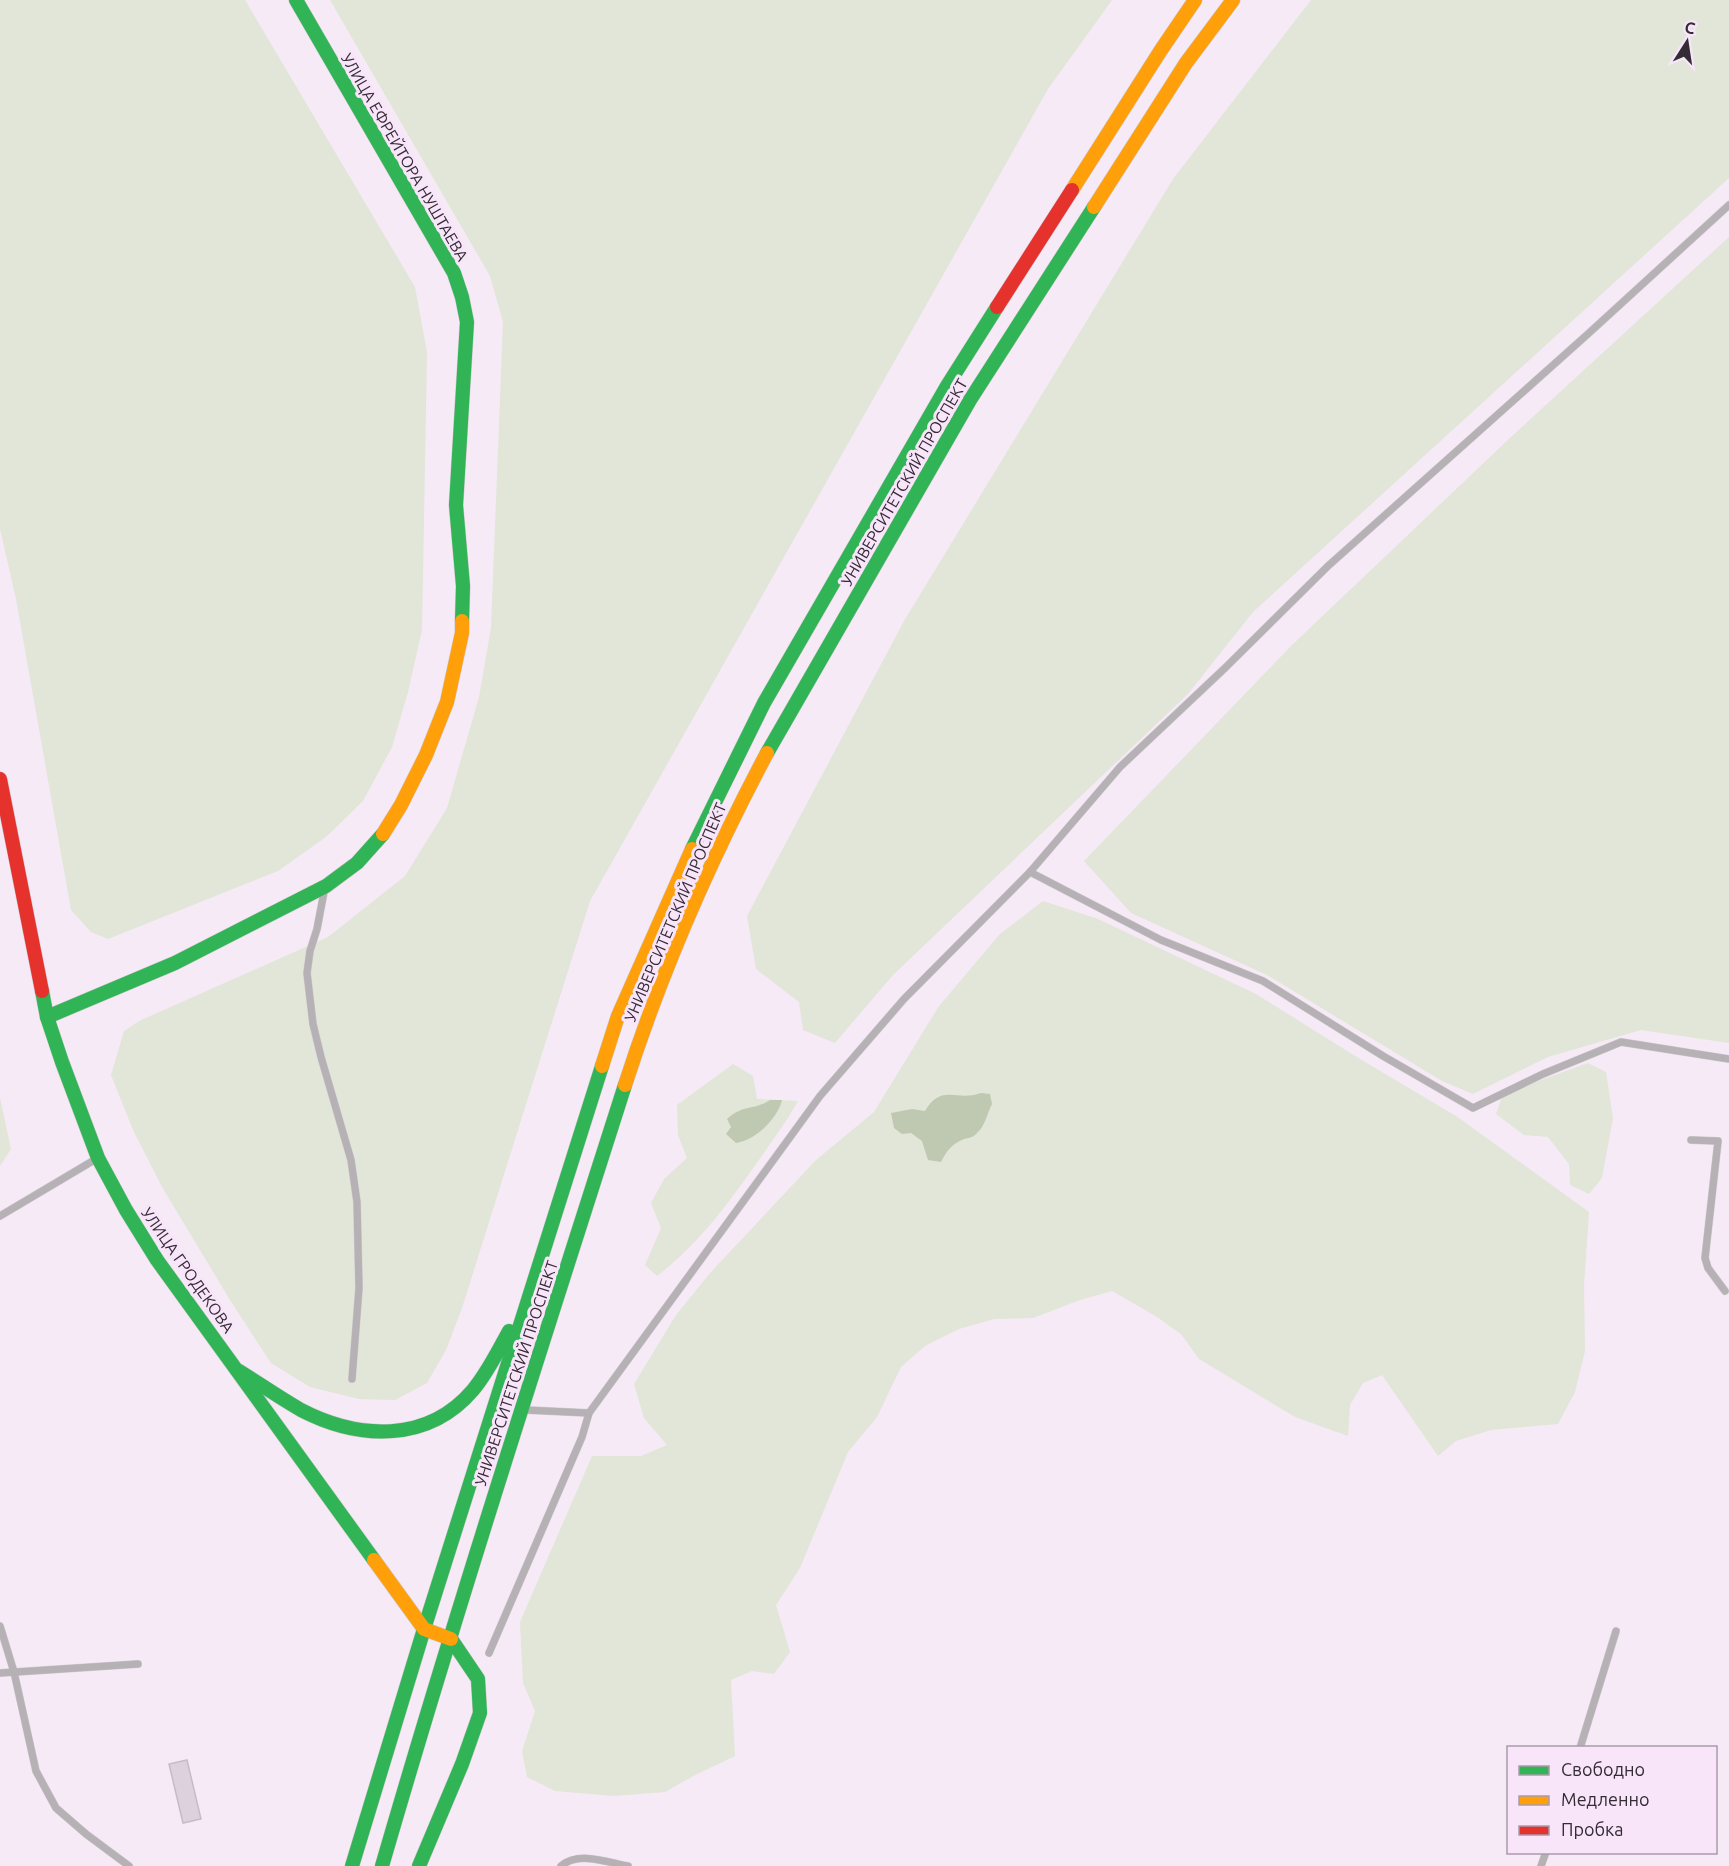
<svg xmlns="http://www.w3.org/2000/svg" width="1729" height="1866" viewBox="0 0 1729 1866" font-family="Ubuntu,sans-serif">
	<rect width="100%" height="100%" fill="#f5eaf5"/>
	<g fill="#e1e6d8">
		<path d="M0,0H245L415,287L427,352L422,630L408,692L392,747L363,801L326,837L278,871L108,939L91,932L71,910L16,599L0,529Z"/>
		<path d="M330,0H1112L1048,89L590,901L462,1308L446,1350L427,1383L395,1400L359,1399L310,1387L271,1363L230,1300L162,1187L133,1130L111,1075L124,1031L139,1021L328,937L405,876L447,808L479,697L491,628L503,322L490,276Z"/>
		<path d="M1311,0H1729V178L1253,612L1188,694L893,975L835,1043L803,1030L799,1002L756,969L747,916L904,621L1173,179Z"/>
		<path d="M1729,237V1043L1641,1030L1548,1057L1473,1094L1442,1081L1267,975L1131,913L1084,861L1292,645L1511,437Z"/>
		<path d="M1043,901L1098,919L1256,994L1360,1059L1456,1116L1589,1212L1584,1285L1585,1351L1575,1392L1558,1424L1491,1430L1456,1441L1438,1456L1382,1375L1363,1383L1350,1405L1348,1436L1295,1417L1199,1359L1181,1334L1157,1317L1112,1291L1080,1300L1033,1318L994,1319L959,1329L925,1346L901,1367L877,1417L848,1452L800,1568L776,1605L790,1652L774,1674L752,1671L731,1680L735,1756L695,1775L665,1792L614,1796L555,1791L527,1777L522,1751L535,1711L523,1683L520,1622L592,1456H641L667,1445L644,1418L634,1384L676,1315L710,1273L816,1160L874,1112L939,1006L1000,934Z"/>
		<path d="M1588,1063L1606,1072L1613,1118L1602,1178L1589,1194L1570,1185L1569,1164L1548,1137L1524,1135L1496,1114L1502,1097L1533,1083Z"/>
		<path d="M733,1064L753,1076L757,1099L798,1101L786,1121C747,1176 711,1235 657,1276L645,1265L661,1228L651,1203L664,1179L687,1158L678,1135L677,1105Z"/>
		<path d="M0,1098L11,1149L0,1166Z"/>
	</g>
	<g fill="#bfc9b1">
		<path d="M981,1093L990,1094L992,1104C987,1114 985,1126 977,1133C974,1137 969,1138 964,1139C952,1144 947,1150 941,1162L928,1160L922,1141L911,1133L902,1134L894,1128L891,1113L912,1109L925,1111C942,1083 956,1102 981,1093Z"/>
		<path d="M770,1100H782C778,1118 755,1141 736,1143L726,1134L731,1127L727,1119C744,1104 753,1111 770,1100Z"/>
	</g>
	<path fill="#dcd1dc" stroke="#c5bdc6" stroke-width="1.5" d="M187,1760L201,1819L183,1823L169,1764Z"/>
	<g fill="none" stroke-linecap="round" stroke-linejoin="round">
		<defs>
			<g id="lane">
				<path d="M1030,872L1161,940L1263,981L1383,1056L1473,1108L1543,1074L1621,1042L1729,1059"/>
				<path d="M324,892L317,929L310,951L307,973L313,1024L321,1057L351,1160L357,1202L359,1288L352,1379"/>
				<path d="M1691,1140L1718,1141L1705,1258L1708,1268L1725,1291"/>
				<path d="M0,1216L96,1159"/>
				<path d="M526,1410L589,1413"/>
				<path d="M0,1626L14,1672L36,1771L56,1808L86,1834L129,1866"/>
				<path d="M489,1653L582,1437L589,1413L820,1096L904,999L1030,872L1120,767L1225,668L1328,566L1589,333L1729,205"/>
				<path d="M0,1673L138,1664"/>
				<path d="M1580,1748L1616,1631"/>
				<path d="M561,1866C579,1851 607,1862 628,1866"/>
				<path d="M1541,1866L1546,1852"/>
			</g>
			<g id="fast">
				<path d="M296,0L454,273L462,297L467,322L456,505L463,586L462,621"/>
				<path d="M767,753L970,400L1094,207"/>
				<path d="M692,849L764,703L947,386L997,307"/>
				<path d="M42,991L47,1017L62,1062L98,1158L126,1210L157,1260L374,1560"/>
				<path d="M47,1017L175,963L326,886L357,863L383,834"/>
				<path d="M239,1371C260,1384 280,1398 301,1410C359,1440 428,1443 473,1390C488,1372 498,1351 509,1331"/>
				<path d="M352,1866L424,1629L602,1066"/>
				<path d="M382,1866C458,1604 542,1345 625,1085"/>
				<path d="M419,1866L462,1764L480,1713L478,1679L451,1639"/>
			</g>
			<g id="slow">
				<path d="M1072,190L1161,50L1195,0"/>
				<path d="M1094,207L1186,63L1233,0"/>
				<path d="M383,834L401,805L426,755L447,702L462,633V621"/>
				<path d="M602,1066L618,1016L692,849"/>
				<path d="M625,1085C662,970 710,860 767,753"/>
				<path d="M374,1560L424,1629L451,1639"/>
			</g>
			<g id="jam">
				<path d="M997,307L1072,190"/>
				<path d="M0,779L42,991"/>
			</g>
		</defs>
		<use href="#lane" stroke="#d1c9d1" stroke-width="8"/>
		<use href="#fast" stroke="#d1c9d1" stroke-width="15"/>
		<use href="#slow" stroke="#d1c9d1" stroke-width="15"/>
		<use href="#jam" stroke="#d1c9d1" stroke-width="15"/>
		<use href="#lane" stroke="#b5b1b5" stroke-width="7"/>
		<use href="#fast" stroke="#30b455" stroke-width="14"/>
		<use href="#slow" stroke="#ff9f0a" stroke-width="14"/>
		<use href="#jam" stroke="#e5322d" stroke-width="14"/>
	</g>
	<g text-anchor="middle" dominant-baseline="central" stroke-width="6" stroke-linejoin="round" paint-order="stroke">
		<g font-size="16" fill="#342c34" stroke="#f9e5fa">
			<text transform="translate(405 157) rotate(60)">УЛИЦА ЕФРЕЙТОРА НУШТАЕВА</text>
			<text transform="translate(904 482) rotate(-60)">УНИВЕРСИТЕТСКИЙ ПРОСПЕКТ</text>
			<text transform="translate(675 912) rotate(-67)">УНИВЕРСИТЕТСКИЙ ПРОСПЕКТ</text>
			<text transform="translate(188 1270) rotate(55)">УЛИЦА ГРОДЕКОВА</text>
			<text transform="translate(516 1373) rotate(-72)">УНИВЕРСИТЕТСКИЙ ПРОСПЕКТ</text>
		</g>
	</g>
	<rect x="1507" y="1746" width="210" height="108" fill="#f9e5fa" stroke="#aa9bab" stroke-width="1.5"/>
	<rect x="1519" y="1766" width="30" height="9" fill="#30b455" stroke="#aa9bab" stroke-width="1.5"/>
	<text x="1561" y="1776" font-size="18" fill="#342c34">Свободно</text>
	<rect x="1519" y="1796" width="30" height="9" fill="#ff9f0a" stroke="#aa9bab" stroke-width="1.5"/>
	<text x="1561" y="1806" font-size="18" fill="#342c34">Медленно</text>
	<rect x="1519" y="1826" width="30" height="9" fill="#e5322d" stroke="#aa9bab" stroke-width="1.5"/>
	<text x="1561" y="1836" font-size="18" fill="#342c34">Пробка</text>
	<g transform="translate(1687 42) rotate(12)" stroke="#f9e5fa" stroke-width="4.5" paint-order="stroke">
	<path d="M0-4.5L10 22L0 15L-10 22Z" fill="#342c34"/>
	<text y="-9" font-size="16" font-weight="bold" text-anchor="middle" fill="#342c34">С</text>
	</g>
</svg>
